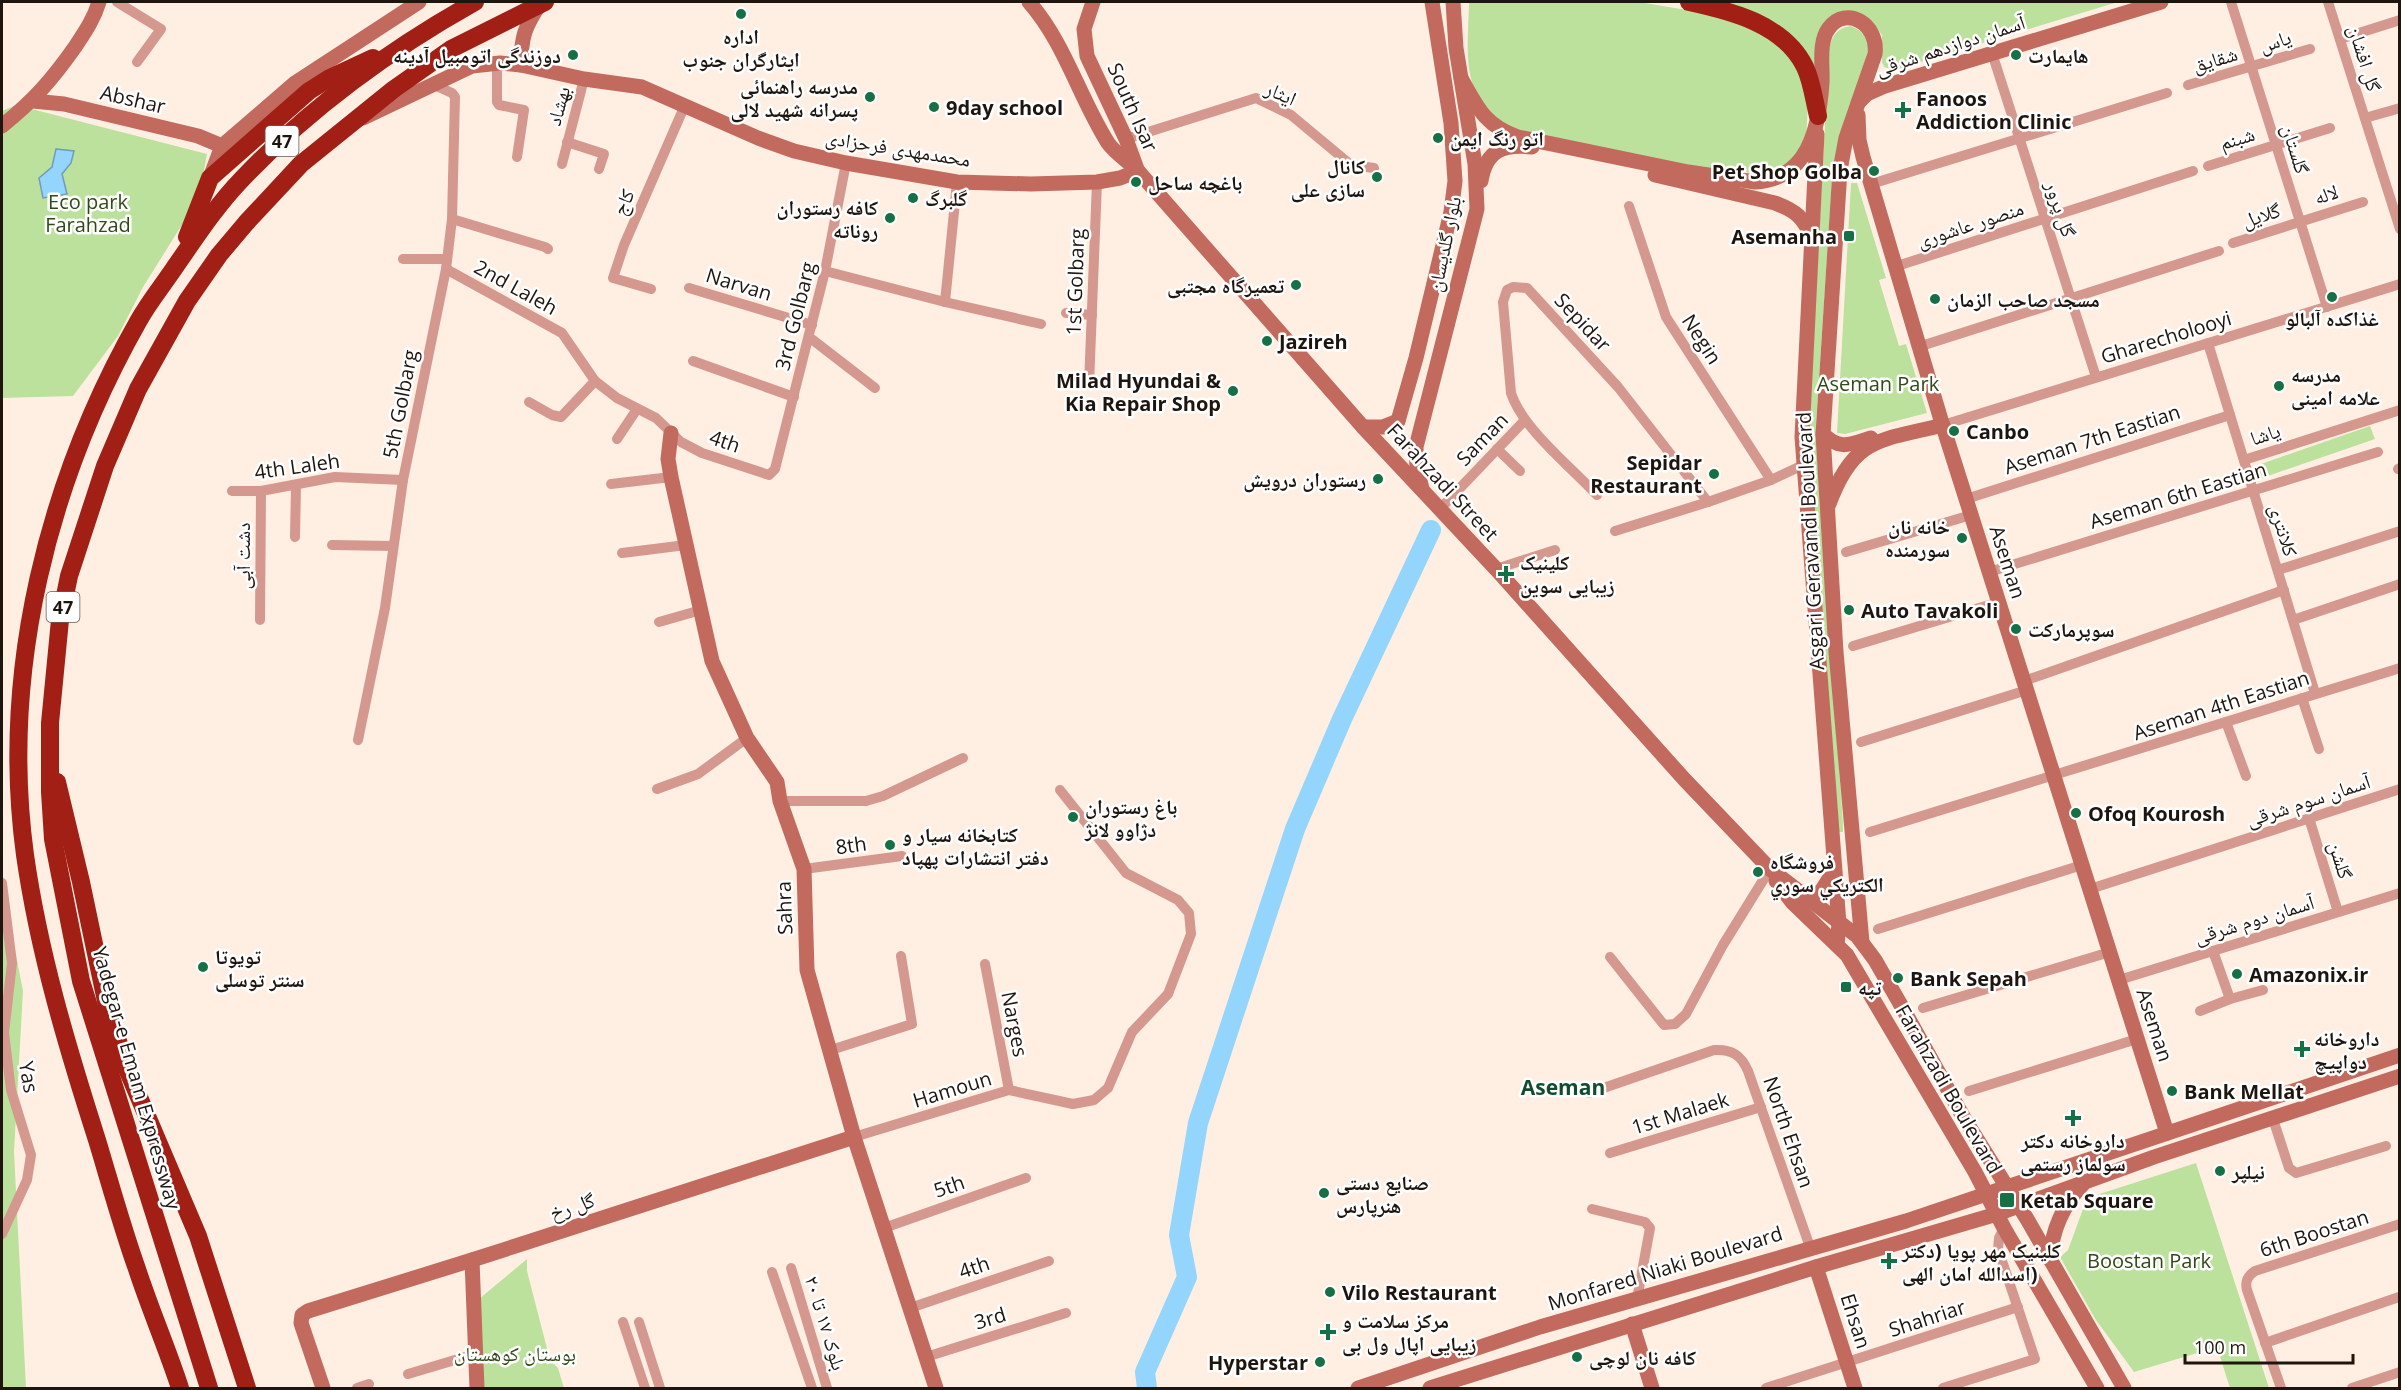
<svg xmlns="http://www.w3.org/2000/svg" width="2401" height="1390" viewBox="0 0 2401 1390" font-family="'Open Sans','Noto Naskh Arabic',sans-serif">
	<rect width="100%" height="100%" fill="#ffefe3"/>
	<g fill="#bbe19d">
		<path d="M1469,2H1639L1710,14L1754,29L1796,59L1808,102L1806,141L1785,168L1763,174L1688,166L1513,129C1458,99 1468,55 1469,2Z"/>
		<path d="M1718,2H2118L1894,70L1884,67L1882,62V35L1871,21L1835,16L1818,68L1809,66Z"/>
		<path d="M1851,26C1862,31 1866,35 1869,47L1833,165L1816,424L1817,455L1843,824V832H1838L1810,476L1809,425L1829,49C1832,36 1837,28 1851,26Z"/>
		<path d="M16,105L207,154L200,192L185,220L143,287L118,336L73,396L2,398V111Z"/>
		<path d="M1851,183H1857L1886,278L1879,280L1899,346L1906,344L1927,413L1845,434L1837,433Z"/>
		<path d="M2370,426L2375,439L2259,479L2255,466Z"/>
		<path d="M2,883L23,991L14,1152L26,1388H2Z"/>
		<path d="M2196,1163L2269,1388H2230L2217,1347L2134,1372L2096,1320L2060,1257L2068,1250L2087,1198Z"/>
		<path d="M527,1259V1271L550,1360L558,1368L564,1388H483L479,1299Z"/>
	</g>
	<path fill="#94d5fd" stroke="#719bb6" stroke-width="1.5" d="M56,149L74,151L71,163L62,174L67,194L43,198L39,178L52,167Z"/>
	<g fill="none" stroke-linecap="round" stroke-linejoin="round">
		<path stroke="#94d5fd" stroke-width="20" d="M1147,1388L1145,1372L1187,1277L1179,1235L1198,1123L1295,829L1342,719L1431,530"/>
		<g stroke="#d5988e" stroke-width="10">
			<path d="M117,2L161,29L137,62"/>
			<path d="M2231,2L2327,307"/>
			<path d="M2328,2L2400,229"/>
			<path d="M2340,39L2400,20"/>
			<path d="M1992,53L2096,377"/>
			<path d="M497,64V102L499,105L524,110L517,157"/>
			<path d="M2188,85L2310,49"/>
			<path d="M2365,118L2400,108"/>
			<path d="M1126,139L1256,98L1291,115L1351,165L1374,168"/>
			<path d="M567,142L604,154L599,169"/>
			<path d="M562,164L584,79"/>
			<path d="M2208,166L2330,128"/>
			<path d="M1871,184L2167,93"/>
			<path d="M1629,206L1666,317L1771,480"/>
			<path d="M452,219L545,247L548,249"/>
			<path d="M2233,243L2363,202"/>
			<path d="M403,259H447"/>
			<path d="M1894,267L2193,171"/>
			<path d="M446,269L562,333L595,381L617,398L656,418L681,442L702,453L769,475L775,469L825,271L846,163"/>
			<path d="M825,271L945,302L1041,324"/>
			<path d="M689,288L812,325"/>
			<path d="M651,289L613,278L624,245L685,105"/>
			<path d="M945,302L957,182"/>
			<path d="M1066,313L1092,315"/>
			<path d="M809,337L875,388"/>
			<path d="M2208,343L2315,693"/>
			<path d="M1918,347L2219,251"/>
			<path d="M693,361L794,397"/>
			<path d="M1062,383L1089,385L1097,182"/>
			<path d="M529,402L552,415L561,417L595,381"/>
			<path d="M1943,425L2400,284"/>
			<path d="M617,439L637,409"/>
			<path d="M1497,449L1520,471"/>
			<path d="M2244,460L2400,410"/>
			<path d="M2398,469L2400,468"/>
			<path d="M611,484L671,477"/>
			<path d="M232,491H261L335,477L403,480"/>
			<path d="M1597,495C1571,467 1522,428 1511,393L1503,302L1507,290L1513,287L1527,288L1618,387L1708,502L1771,480L1803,465"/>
			<path d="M1966,499L2230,415"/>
			<path d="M1440,509L1525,420"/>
			<path d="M1615,531L1708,502"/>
			<path d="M295,537L296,485"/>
			<path d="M332,545L393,546"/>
			<path d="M1846,552L1971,515"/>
			<path d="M622,553L686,545"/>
			<path d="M1496,569L1555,550"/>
			<path d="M2278,570L2400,531"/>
			<path d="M1989,572L2378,452"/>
			<path d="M260,620L261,491"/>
			<path d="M2293,620L2400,584"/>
			<path d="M659,622L701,610"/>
			<path d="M1853,646L1999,602"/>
			<path d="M2024,681L2284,590"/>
			<path d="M2302,698L2319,749"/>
			<path d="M2226,722L2246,776"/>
			<path d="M358,740L385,608L403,480L446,269L452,219L455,97L452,93L434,85"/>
			<path d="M1861,742L2027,690"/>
			<path d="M657,789L698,774L747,738"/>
			<path d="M780,801H866L883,796L963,758"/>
			<path d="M2309,818L2338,912"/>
			<path d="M1870,832L2400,668"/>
			<path d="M804,869L902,856"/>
			<path d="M2,883L12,963L4,1033L11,1090L31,1155L27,1180L2,1234"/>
			<path d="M2090,889L2400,789"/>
			<path d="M1878,929L2082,865"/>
			<path d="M2213,951L2230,999"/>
			<path d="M1610,957L1664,1025L1675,1024L1686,1014L1723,945L1770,869"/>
			<path d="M985,964L1009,1090"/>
			<path d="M2119,980L2400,893"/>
			<path d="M1923,1008L2110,952"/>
			<path d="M2200,1011L2230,999L2263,990"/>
			<path d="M831,1050L912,1024L901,956"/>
			<path d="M1969,1091L2137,1039"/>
			<path d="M1589,1093L1714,1050C1732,1049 1741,1055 1748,1071L1810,1247"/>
			<path d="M2273,1119L2289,1168L2296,1173L2386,1146"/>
			<path d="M854,1137L1009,1090L1073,1104L1094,1100L1108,1088L1132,1032L1168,994L1191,934L1189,913L1178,900L1126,873L1060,790"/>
			<path d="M1610,1153L1761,1107"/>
			<path d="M1592,1209L1645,1222L1650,1228L1637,1299"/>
			<path d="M884,1228L1026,1178"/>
			<path d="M791,1268L827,1388"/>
			<path d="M772,1272L812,1388"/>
			<path d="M910,1308L1049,1261"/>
			<path d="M623,1322L645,1388"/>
			<path d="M639,1322L660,1388"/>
			<path d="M2265,1343L2399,1297"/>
			<path d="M926,1357L1066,1313"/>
			<path d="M408,1374L475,1354"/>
			<path d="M357,1388L369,1384"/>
			<path d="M1766,1388L2018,1307"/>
			<path d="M1943,1388L2035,1359L1998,1249L1999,1238L2004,1228"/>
			<path d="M2281,1388L2247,1290C2245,1282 2247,1276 2255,1271L2400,1224"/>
			<path d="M2352,1388L2400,1372"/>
		</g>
		<g stroke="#c26a5e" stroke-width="15">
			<path d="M1029,2C1065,43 1079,97 1108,143C1115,153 1129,162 1138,171L1363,427L1496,569L1684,779L1770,869L1857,936L1875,960L1906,1014L1965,1120L2027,1219L2124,1388"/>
			<path d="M1093,2L1084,29L1087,56L1126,139L1137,169"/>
			<path d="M521,65C521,37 525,26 540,4"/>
			<path d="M1461,78C1477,107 1485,126 1518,137L1688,172L1755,182C1808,179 1819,129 1822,83C1823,67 1818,42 1829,28C1846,5 1879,24 1875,54L1846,138L1840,170L1823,434L1836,652L1862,942"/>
			<path d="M33,101L64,104L198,136L222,146"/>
			<path d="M1858,103L1867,94L1885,86L2161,2"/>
			<path d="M1858,115L1859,140L1863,157L1941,420L2167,1133"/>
			<path d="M363,118L472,66L500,63L521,65L584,79L642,87L758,138L794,151L846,163L957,182L1031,184L1097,182L1120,178L1138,171"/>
			<path d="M2,126C34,100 51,81 75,47C85,32 94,19 99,2"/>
			<path d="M1817,134L1802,437L1839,924L1837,945"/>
			<path d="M1655,175L1775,203C1798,212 1802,217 1813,238"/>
			<path d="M210,178L222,146L295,83L419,2"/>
			<path d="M1481,181C1486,150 1503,144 1532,147"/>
			<path d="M1398,421L1416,358L1451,212L1455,181L1451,123L1432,2"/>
			<path d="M1363,427H1383L1398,421"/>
			<path d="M671,433L668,459L671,477L712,661L747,738L777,782L780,801L804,869L807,970L854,1137L936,1388"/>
			<path d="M1823,434C1840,451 1851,444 1871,438"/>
			<path d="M1422,489L1417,468L1416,447L1477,209L1475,164L1456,48L1453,2"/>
			<path d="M1829,504C1854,436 1880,441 1943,425"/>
			<path d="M1776,881L1792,902L1847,955L1975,1172L2004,1228L2097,1388"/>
			<path d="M1801,894L1809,896L1820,893L1834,871"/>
			<path d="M2050,1259C2052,1230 2063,1205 2083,1184"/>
			<path d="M472,1260L477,1388"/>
			<path d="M1816,1267L1855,1388"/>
			<path d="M1632,1324L1652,1388"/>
			<path d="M323,1388L301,1323L302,1315L308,1311L472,1260L854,1137"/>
			<path d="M1358,1388L1540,1327L1906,1221L2400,1055"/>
			<path d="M1430,1388L1816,1267L1997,1214L2154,1157L2400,1076"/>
		</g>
		<g stroke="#a21f15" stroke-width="18">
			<path d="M1689,2C1731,11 1784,24 1805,67C1812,82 1814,100 1818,116"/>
			<path d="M187,237L210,178L309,91L328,79L373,58"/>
			<path d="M57,782L81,882L107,1006L117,1038L127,1069L198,1236L247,1388"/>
			<path d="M180,1388C167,1348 150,1309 137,1269C122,1227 110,1183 97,1140C67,1046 39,953 25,855C0,671 48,480 139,320C149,302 163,285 175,267C196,237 216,206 242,179C309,109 391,49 475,2"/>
			<path d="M209,1388L81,981L53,839L50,792V723L60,620L69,576L105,466L138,389L187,301L219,255L246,223L301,164L394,89L451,49L545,2"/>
		</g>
	</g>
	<g fill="#157145" stroke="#fff" stroke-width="2">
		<circle cx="741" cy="14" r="6"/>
		<circle cx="573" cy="55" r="6"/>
		<circle cx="2016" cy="55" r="6"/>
		<circle cx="870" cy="97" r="6"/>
		<circle cx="934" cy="107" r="6"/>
		<path d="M1900 101h6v6h6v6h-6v6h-6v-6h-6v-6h6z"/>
		<circle cx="1438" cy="138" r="6"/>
		<circle cx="1874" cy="171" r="6"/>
		<circle cx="1377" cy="177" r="6"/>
		<circle cx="1136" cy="182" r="6"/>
		<circle cx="913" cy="198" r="6"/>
		<circle cx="890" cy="218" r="6"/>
		<rect x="1843" y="230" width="12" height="12" rx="3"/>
		<circle cx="1296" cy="285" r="6"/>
		<circle cx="2332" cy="297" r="6"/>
		<circle cx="1935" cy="299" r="6"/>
		<circle cx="1267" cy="341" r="6"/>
		<circle cx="2279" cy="386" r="6"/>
		<circle cx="1233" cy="391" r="6"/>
		<circle cx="1954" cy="431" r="6"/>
		<circle cx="1714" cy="474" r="6"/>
		<circle cx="1378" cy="479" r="6"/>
		<circle cx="1962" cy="538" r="6"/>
		<path d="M1503 565h6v6h6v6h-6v6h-6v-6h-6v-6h6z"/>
		<circle cx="1849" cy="610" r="6"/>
		<circle cx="2016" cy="629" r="6"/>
		<circle cx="2076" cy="813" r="6"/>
		<circle cx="1073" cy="817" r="6"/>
		<circle cx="890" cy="845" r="6"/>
		<circle cx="1758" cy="872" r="6"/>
		<circle cx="203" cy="967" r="6"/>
		<circle cx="2237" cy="974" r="6"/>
		<circle cx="1898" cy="978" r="6"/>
		<rect x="1840" y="981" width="12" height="12" rx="3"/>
		<path d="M2299 1040h6v6h6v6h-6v6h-6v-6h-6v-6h6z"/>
		<circle cx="2172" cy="1091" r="6"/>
		<path d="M2070 1109h6v6h6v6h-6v6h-6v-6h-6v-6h6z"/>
		<circle cx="2220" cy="1171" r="6"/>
		<circle cx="1324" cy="1193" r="6"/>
		<rect x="1999" y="1192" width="16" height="16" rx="3"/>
		<path d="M1886 1252h6v6h6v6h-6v6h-6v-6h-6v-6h6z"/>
		<circle cx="1330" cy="1292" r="6"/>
		<path d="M1325 1323h6v6h6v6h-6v6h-6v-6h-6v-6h6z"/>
		<circle cx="1577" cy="1357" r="6"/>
		<circle cx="1320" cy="1362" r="6"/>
	</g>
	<g text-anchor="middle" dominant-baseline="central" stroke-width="5" stroke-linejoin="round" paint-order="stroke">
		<g fill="#fff" stroke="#625b57" stroke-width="1.5">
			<rect x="265.5" y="126" width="33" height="30" rx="4.5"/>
			<rect x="46.5" y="592" width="33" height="30" rx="4.5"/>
		</g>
		<g font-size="18" font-weight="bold" fill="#1e150f">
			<text x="282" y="141">47</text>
			<text x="63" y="607">47</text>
		</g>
		<g font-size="20" font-weight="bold" fill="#1e150f" stroke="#fff" text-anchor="start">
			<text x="741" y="36" text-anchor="middle">اداره<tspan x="741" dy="23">ایثارگران جنوب</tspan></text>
			<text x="561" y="55" text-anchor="end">دوزندگی اتومبیل آدینه</text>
			<text x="2028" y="55">هایمارت</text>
			<text x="858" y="86" text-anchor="end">مدرسه راهنمائی<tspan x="858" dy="23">پسرانه شهید لالی</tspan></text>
			<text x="1916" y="98">Fanoos<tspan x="1916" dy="23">Addiction Clinic</tspan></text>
			<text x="946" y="107">9day school</text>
			<text x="1450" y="138">اتو رنگ ایمن</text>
			<text x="1365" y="166" text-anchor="end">کانال<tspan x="1365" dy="23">سازی علی</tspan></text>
			<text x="1862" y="171" text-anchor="end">Pet Shop Golba</text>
			<text x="1148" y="182">باغچه ساحل</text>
			<text x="925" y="198">گلبرگ</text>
			<text x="878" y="207" text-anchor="end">کافه رستوران<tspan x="878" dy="23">روناته</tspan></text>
			<text x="1837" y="236" text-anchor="end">Asemanha</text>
			<text x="1284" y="285" text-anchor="end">تعمیرگاه مجتبی</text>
			<text x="1947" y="299">مسجد صاحب الزمان</text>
			<text x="2332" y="318" text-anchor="middle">غذاکده آلبالو</text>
			<text x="1279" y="341">Jazireh</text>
			<text x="2291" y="374">مدرسه<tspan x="2291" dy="23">علامه امینی</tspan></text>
			<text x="1221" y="380" text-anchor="end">Milad Hyundai &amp;<tspan x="1221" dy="23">Kia Repair Shop</tspan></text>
			<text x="1966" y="431">Canbo</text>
			<text x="1702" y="462" text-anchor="end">Sepidar<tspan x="1702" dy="23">Restaurant</tspan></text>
			<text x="1366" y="479" text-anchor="end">رستوران درویش</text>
			<text x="1950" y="526" text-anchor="end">خانه نان<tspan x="1950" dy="23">سورمنده</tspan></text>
			<text x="1520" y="562">کلینیک<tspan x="1520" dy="23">زیبایی سوین</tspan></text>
			<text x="1861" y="610">Auto Tavakoli</text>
			<text x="2028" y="629">سوپرمارکت</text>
			<text x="1085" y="806">باغ رستوران<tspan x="1085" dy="23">دژاوو لانژ</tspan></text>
			<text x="2088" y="813">Ofoq Kourosh</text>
			<text x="902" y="834">کتابخانه سیار و<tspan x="902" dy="23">دفتر انتشارات پهپاد</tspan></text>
			<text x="1770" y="861">فروشگاه<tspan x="1770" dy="23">الكتريكي سوري</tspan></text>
			<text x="215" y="956">تویوتا<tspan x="215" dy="23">سنتر توسلی</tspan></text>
			<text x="2249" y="974">Amazonix.ir</text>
			<text x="1910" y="978">Bank Sepah</text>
			<text x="1858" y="987">تپه</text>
			<text x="2314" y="1038">داروخانه<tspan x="2314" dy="23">دواپیچ</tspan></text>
			<text x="2184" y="1091">Bank Mellat</text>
			<text x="2073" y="1140" text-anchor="middle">داروخانه دکتر<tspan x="2073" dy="23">سولماز رستمی</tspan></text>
			<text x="2232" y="1171">نیلپر</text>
			<text x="1336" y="1182">صنایع دستی<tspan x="1336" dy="23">هنرپارس</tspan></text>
			<text x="2020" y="1200">Ketab Square</text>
			<text x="1902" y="1250">کلینیک مهر پویا (دکتر<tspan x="1902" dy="23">اسدالله امان الهی)</tspan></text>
			<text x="1342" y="1292">Vilo Restaurant</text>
			<text x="1342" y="1320">مرکز سلامت و<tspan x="1342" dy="23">زیبایی اپال ول بی</tspan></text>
			<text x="1589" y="1357">کافه نان لوچی</text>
			<text x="1308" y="1362" text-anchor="end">Hyperstar</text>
		</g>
		<g font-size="20" fill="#1e150f" stroke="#fff">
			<text transform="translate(2275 41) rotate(-18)">یاس</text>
			<text transform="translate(1950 45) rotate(-18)">آسمان دوازدهم شرقی</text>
			<text transform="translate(2365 58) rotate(73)">گل افشان</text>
			<text transform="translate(2215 59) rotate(-16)">شقایق</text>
			<text transform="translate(1281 93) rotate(24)">ایثار</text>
			<text transform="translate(133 99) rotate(13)">Abshar</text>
			<text transform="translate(558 106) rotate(-75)">بهشاد</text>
			<text transform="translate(1133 107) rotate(66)">South Isar</text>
			<text transform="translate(2237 138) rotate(-17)">شبنم</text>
			<text transform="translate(898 148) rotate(9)">محمدمهدی فرحزادی</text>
			<text transform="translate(2296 149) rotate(73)">گلستان</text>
			<text transform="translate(2326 194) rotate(-18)">لاله</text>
			<text transform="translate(623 202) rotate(-66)">کاج</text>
			<text transform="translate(2061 209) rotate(72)">گل پرور</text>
			<text transform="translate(2261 215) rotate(-18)">گلایل</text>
			<text transform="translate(1970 224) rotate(-18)">منصور عاشوری</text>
			<text transform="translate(1444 244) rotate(-78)">بلوار گلدیسان</text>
			<text transform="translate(1075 282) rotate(-88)">1st Golbarg</text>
			<text transform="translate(739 284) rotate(17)">Narvan</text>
			<text transform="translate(516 287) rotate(29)">2nd Laleh</text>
			<text transform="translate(795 316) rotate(-76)">3rd Golbarg</text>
			<text transform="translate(1583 322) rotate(47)">Sepidar</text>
			<text transform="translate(2166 337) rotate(-17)">Gharecholooyi</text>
			<text transform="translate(1702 339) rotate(57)">Negin</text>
			<text transform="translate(400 404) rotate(-79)">5th Golbarg</text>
			<text transform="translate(2265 434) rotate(-18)">یاشا</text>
			<text transform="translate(1482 439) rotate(-46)">Saman</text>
			<text transform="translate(2092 439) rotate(-18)">Aseman 7th Eastian</text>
			<text transform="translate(725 441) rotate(19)">4th</text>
			<text transform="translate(297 466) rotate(-8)">4th Laleh</text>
			<text transform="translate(1443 482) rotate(47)">Farahzadi Street</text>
			<text transform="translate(2178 495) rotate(-17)">Aseman 6th Eastian</text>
			<text transform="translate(2284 530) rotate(73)">کلانتری</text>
			<text transform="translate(1810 541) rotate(-93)">Asgari Geravandi Boulevard</text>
			<text transform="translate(242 556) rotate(-90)">دشت آبی</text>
			<text transform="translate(2008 562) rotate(72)">Aseman</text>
			<text transform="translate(2221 705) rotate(-18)">Aseman 4th Eastian</text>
			<text transform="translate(2308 800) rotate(-18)">آسمان سوم شرقی</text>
			<text transform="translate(851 845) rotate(-8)">8th</text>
			<text transform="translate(2341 860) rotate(73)">گلشن</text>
			<text transform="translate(784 908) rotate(-92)">Sahra</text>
			<text transform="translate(2254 919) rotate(-17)">آسمان دوم شرقی</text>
			<text transform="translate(1015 1024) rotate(79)">Narges</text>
			<text transform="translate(2155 1025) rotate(72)">Aseman</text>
			<text transform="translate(29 1077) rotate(80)">Yas</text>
			<text transform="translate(137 1078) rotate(74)">Yadegar-e Emam Expressway</text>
			<text transform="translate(952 1089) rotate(-17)">Hamoun</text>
			<text transform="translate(1949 1089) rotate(60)">Farahzadi Boulevard</text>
			<text transform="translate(1680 1113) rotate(-17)">1st Malaek</text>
			<text transform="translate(1789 1132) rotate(71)">North Ehsan</text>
			<text transform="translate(949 1186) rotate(-19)">5th</text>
			<text transform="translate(572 1206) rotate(-18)">گل رخ</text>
			<text transform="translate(2314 1233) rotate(-18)">6th Boostan</text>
			<text transform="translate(974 1267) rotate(-19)">4th</text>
			<text transform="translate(1665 1268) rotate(-17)">Monfared Niaki Boulevard</text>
			<text transform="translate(990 1318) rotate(-17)">3rd</text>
			<text transform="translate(1927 1318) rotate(-18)">Shahriar</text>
			<text transform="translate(1856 1321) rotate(72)">Ehsan</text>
			<text transform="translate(826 1323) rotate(73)">بلوک ۱۷ تا ۲۰</text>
		</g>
		<g font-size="20" fill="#304a17" stroke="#fff">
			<text x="88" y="201">Eco park<tspan x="88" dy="23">Farahzad</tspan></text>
			<text x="1878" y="383">Aseman Park</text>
			<text x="2149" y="1260">Boostan Park</text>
			<text x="515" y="1353">بوستان کوهستان</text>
		</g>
		<g font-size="21" font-weight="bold" fill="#104d2f" stroke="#fff">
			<text x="1563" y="1087">Aseman</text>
		</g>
	</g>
	<rect width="2401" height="1390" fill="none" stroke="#1e150f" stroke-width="6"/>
	<path d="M2185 1354v9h168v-9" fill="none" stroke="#1e150f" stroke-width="3"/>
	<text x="2194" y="1354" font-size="18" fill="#1e150f" stroke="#ffffff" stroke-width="4.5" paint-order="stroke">100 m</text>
</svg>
